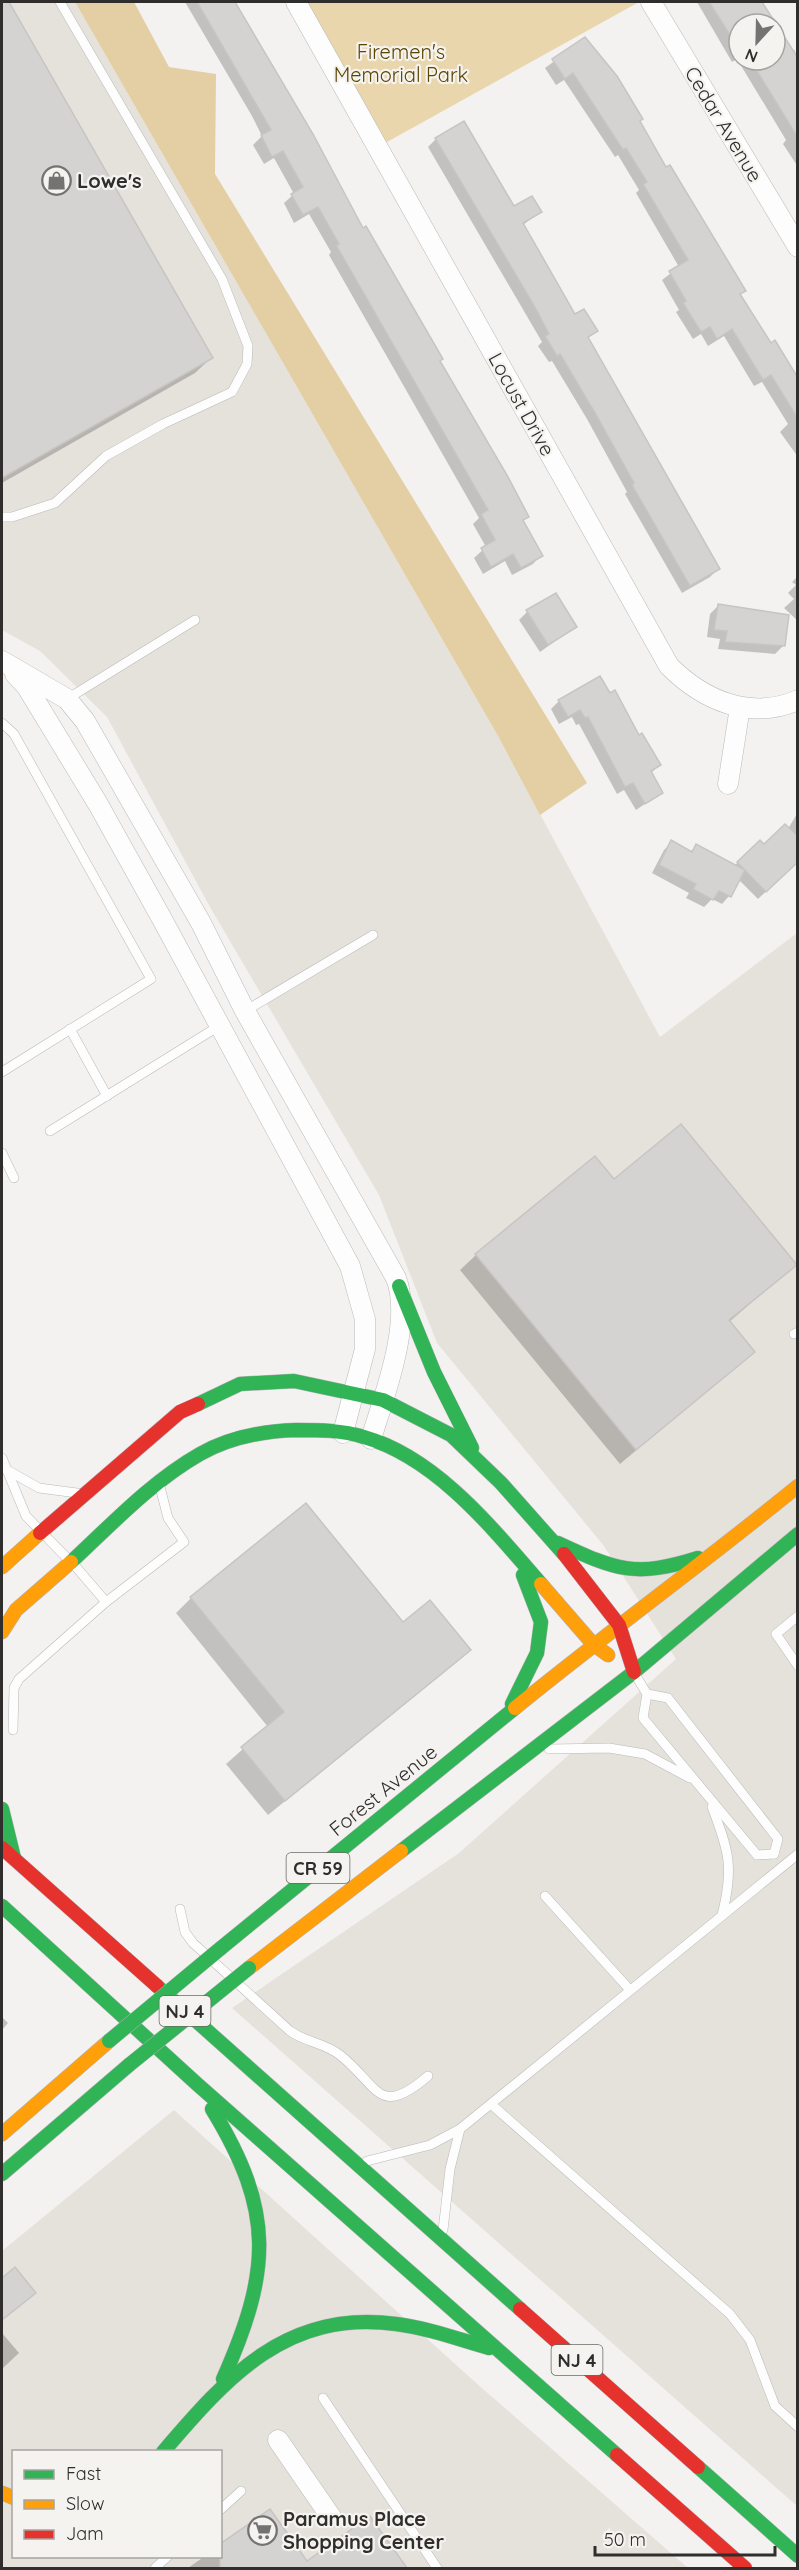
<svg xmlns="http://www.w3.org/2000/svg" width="799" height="2570" viewBox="0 0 799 2570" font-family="Quicksand,sans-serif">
	<rect width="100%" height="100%" fill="#f4f2f0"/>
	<g fill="#e5e2dc" fill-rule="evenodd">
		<path d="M2,2H75L498,736L660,1037L797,933V2506L232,2008L459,1853L676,1659L604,1546L437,1343L379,1195L210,907L107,717L40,651L2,630Z"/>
		<path d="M174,2110L475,2382L688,2568H2V2251ZM14,2452H220V2556H14Z"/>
	</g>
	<path fill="#ead6ac" d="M296,2H639L378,147Z"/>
	<path fill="#e3cfa3" d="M75,2H134L169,67L216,74L215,174L587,783L540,815L498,736Z"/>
	<g fill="#0003">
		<path d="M2,2H7L211,358L195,373L2,483Z"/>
		<path d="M185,2H235L527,517L522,521L541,555L533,564L512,575L505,561L483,574L474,558L486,547L473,524L479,518L329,255L331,252L309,214L294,223L284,203L294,194L274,158L264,164L253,145L262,136L252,116Z"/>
		<path d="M697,2H761L775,24H739V60H775V24L792,52L795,50L798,167L783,144L786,140L737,59L732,62Z"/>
		<path d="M585,39L600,61L603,59L641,119L639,121L666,170L744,290L739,295L771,345L798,381V457L780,432L788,424L762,382L754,386L724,336L708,346L701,334L693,339L676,312L679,310L662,280L679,267L636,193L639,190L618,155L615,157L564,80L556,85L545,68Z"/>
		<path d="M436,139L513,209L540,212L523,225L575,316L596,330L587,339L718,569L710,577L682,593L625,494L627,492L587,419L552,361L549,362L538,346L542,342L428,147Z"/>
		<path d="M798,576V621L784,608L794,599L788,593L796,585L792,582Z"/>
		<path d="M718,606L783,646L775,654L718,649L720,639L707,637L710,614Z"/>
		<path d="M527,612L575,627L540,652L519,620Z"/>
		<path d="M599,678L659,765L650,774L661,793L636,810L624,790L617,794L579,724L576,725L572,717L559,724L551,709L559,701Z"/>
		<path d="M798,812V861L758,899L738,879L729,896L722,904L712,899L704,907L686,898L689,893L652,873L664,850L672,842L690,852L696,846L734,866L760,842L764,846L788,829Z"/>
		<path d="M613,1181L795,1265L729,1322L753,1352L620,1464L460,1270L476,1255Z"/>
		<path d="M191,1598L402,1624L469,1650L453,1665L268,1815L226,1764L268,1727L176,1613Z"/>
		<path d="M2,2017L8,2023L2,2030Z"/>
		<path d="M15,2269L26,2301L2,2320V2280Z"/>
		<path d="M2,2333L19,2353L2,2369Z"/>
		<path d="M369,2519L406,2568H188L205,2556L307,2563Z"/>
	</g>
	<g fill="#d4d3d2" stroke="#c6c5c3" stroke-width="1.5">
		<path d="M2,2H9L213,358L2,478Z"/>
		<path d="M197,2H235L313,134L363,228L366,226L443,359L440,361L507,475L529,517L523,520L543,556L521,568L513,554L491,567L481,548L495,540L481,514L488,510L336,245L339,244L318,207L303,215L291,194L303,187L283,151L272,157L261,135L271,130Z"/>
		<path d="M709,2H762L798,58V138L757,71L775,60V24H739V49Z"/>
		<path d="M585,37L617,76L643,119L640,121L666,167L670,165L746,291L740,294L771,343L775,340L798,378V419L771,375L763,380L732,329L717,339L710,327L701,332L683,303L686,301L669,271L688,260L643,184L647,182L626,148L623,150L573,73L565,79L552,59Z"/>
		<path d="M464,121L514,206L532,196L542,212L523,223L575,314L584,309L598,331L588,337L720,569L690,586L632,485L634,483L594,411L560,354L557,356L545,336L549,334L536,309L435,138Z"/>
		<path d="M556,593L577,627L548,645L526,610Z"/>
		<path d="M718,604L789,615L785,646L725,642L727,631L714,630Z"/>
		<path d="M600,676L610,693L615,690L639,735L642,733L661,765L651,771L663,793L645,804L633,783L625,787L588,717L585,718L580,710L568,717L558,700Z"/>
		<path d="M785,824L798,836V862L766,892L737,862L760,840L764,844Z"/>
		<path d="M671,840L692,852L696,844L745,870L731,897L719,891L713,900L693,889L696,884L659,865Z"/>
		<path d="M681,1124L797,1265L729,1320L755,1352L636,1450L475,1254L595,1156L614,1179Z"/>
		<path d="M306,1503L403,1622L430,1600L471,1650L285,1801L241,1747L284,1712L190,1597Z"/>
		<path d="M15,2267L36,2293L2,2320V2278Z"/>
		<path d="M270,2509L307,2561L370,2516L407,2568H220V2544Z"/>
	</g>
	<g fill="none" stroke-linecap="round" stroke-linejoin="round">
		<defs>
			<g id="lane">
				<path d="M2,517H12L55,503L106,456L163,424L232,392L247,364L248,346L222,279L60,2"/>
				<path d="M67,699L195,620"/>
				<path d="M2,723L14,734L151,979L2,1072"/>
				<path d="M245,1011L373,935"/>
				<path d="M70,1029L107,1096"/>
				<path d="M50,1131L219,1026"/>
				<path d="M2,1153L14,1178"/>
				<path d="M794,1334L798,1332"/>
				<path d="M2,1458L26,1516L66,1557"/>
				<path d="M9,1471L39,1488L77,1493"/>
				<path d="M76,1567L106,1602"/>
				<path d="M798,1616L776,1634L798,1666"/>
				<path d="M636,1676L647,1694L643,1718L757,1855L774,1854"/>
				<path d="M647,1694L668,1698L778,1839L774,1854"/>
				<path d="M13,1730L14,1688L19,1679L106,1602L184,1542L168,1518L160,1487"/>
				<path d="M549,1749L609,1748L645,1754L690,1778"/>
				<path d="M712,1807C729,1851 734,1868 722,1915"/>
				<path d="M545,1896L630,1990"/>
				<path d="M180,1909L185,1932L193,1943L290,2031C305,2042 325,2043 340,2055C379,2086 378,2119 428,2076"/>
				<path d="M492,2105L730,2314L750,2340L775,2406L798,2427"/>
				<path d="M367,2161L430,2145L460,2129L798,1854"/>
				<path d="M443,2230L450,2169L460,2129"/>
				<path d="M323,2398L437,2568"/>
				<path d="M220,2510L241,2491"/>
				<path d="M155,2568L168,2556"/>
			</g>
			<g id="street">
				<path d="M296,2L669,666C703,700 750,721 798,700"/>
				<path d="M651,2L798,247"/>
				<path d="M2,661L67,699L85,721L201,923L245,1011L396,1278C413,1322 384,1396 371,1439"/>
				<path d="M15,674L27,687L98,804L162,919L350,1266L365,1319V1349L343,1433"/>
				<path d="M728,784L740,707"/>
				<path d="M278,2440L331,2517"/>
			</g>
			<g id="fast">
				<path d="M399,1286L434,1372L472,1448"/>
				<path d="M198,1404L240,1384L294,1381L383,1400L451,1435L501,1483L564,1554"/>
				<path d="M558,1543C616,1570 635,1578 698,1558"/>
				<path d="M71,1562C112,1524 151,1482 200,1454C230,1437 263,1431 296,1430C319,1430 342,1430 364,1437C437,1458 493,1529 541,1584"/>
				<path d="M512,1704L537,1653L541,1622L523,1575"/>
				<path d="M2,1809L14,1858"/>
				<path d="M401,1851L634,1672L798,1534"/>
				<path d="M2,1906L197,2084L617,2455"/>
				<path d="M221,1948L515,1708"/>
				<path d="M157,1986L520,2309"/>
				<path d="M212,2109C275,2212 271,2271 223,2379"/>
				<path d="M2,2174L129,2065"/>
				<path d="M163,2452C227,2377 287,2309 396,2324C428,2328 458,2339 489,2348"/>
				<path d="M698,2467L798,2556"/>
			</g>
			<g id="slow">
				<path d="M2,1567L40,1533"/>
				<path d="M541,1584L593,1644L608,1655"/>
				<path d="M2,1632L16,1610L71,1562"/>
				<path d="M515,1708C608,1632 705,1562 798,1486"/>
				<path d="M249,1968L401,1851"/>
				<path d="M2,2134L109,2041"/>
				<path d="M2,2493L14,2498"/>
			</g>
			<g id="jam">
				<path d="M40,1533L180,1412L198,1404"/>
				<path d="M564,1554L619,1625L634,1672"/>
				<path d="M2,1848L157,1986"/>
				<path d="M520,2309L698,2467"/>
				<path d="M617,2455L745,2568"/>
			</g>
		</defs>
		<use href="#lane" stroke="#bab9b7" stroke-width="10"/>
		<use href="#street" stroke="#bab9b7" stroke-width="21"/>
		<use href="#fast" stroke="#b4b1ba" stroke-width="15"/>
		<use href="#slow" stroke="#b4b1ba" stroke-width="15"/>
		<use href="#jam" stroke="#b4b1ba" stroke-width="15"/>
		<use href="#lane" stroke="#fdfdfd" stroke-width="9"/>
		<use href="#street" stroke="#fdfdfd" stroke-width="20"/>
		<use href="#fast" stroke="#30b455" stroke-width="14"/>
		<use href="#slow" stroke="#ff9f0a" stroke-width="14"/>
		<use href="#jam" stroke="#e5322d" stroke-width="14"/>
		<defs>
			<g id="fast-bridge">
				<path d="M109,2041L221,1948"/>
				<path d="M129,2065L249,1968"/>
			</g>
		</defs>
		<use href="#fast-bridge" stroke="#b4b1ba" stroke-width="15" stroke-linecap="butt"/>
		<use href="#fast-bridge" stroke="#30b455" stroke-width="14"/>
	</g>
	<defs>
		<symbol id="shop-ring" viewBox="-11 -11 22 22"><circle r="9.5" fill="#f5f3ef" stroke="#747371" stroke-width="1.5"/><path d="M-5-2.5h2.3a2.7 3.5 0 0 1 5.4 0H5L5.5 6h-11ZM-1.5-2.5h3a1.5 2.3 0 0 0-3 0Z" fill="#747371"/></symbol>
		<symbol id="supermarket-ring" viewBox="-11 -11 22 22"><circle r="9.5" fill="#f5f3ef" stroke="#747371" stroke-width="1.5"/><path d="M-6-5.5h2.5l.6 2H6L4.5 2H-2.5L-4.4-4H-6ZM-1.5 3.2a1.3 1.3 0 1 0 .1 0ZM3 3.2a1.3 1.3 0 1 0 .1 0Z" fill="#747371"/></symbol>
	</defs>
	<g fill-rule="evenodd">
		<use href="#shop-ring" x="40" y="164" width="33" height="33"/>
		<use href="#supermarket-ring" x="246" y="2514" width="33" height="33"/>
	</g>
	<g text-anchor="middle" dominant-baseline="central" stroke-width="4.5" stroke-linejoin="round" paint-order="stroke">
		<g fill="#f5f3ef" stroke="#6a6966" stroke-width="1.5">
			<rect x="286.5" y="1853" width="63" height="30" rx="4.5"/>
			<rect x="159.5" y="1996" width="51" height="30" rx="4.5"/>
			<rect x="551.5" y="2345" width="51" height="30" rx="4.5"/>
		</g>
		<g font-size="18" font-weight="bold" fill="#2f2e2c">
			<text x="318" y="1868">CR 59</text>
			<text x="185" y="2011">NJ 4</text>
			<text x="577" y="2360">NJ 4</text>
		</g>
		<g font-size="20" fill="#5b4502" stroke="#f5f3ef">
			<text x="401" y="51">Firemen's<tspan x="401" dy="23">Memorial Park</tspan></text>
		</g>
		<g font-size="20" fill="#2f2e2c" stroke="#f5f3ef">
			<text transform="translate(724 124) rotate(59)">Cedar Avenue</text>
			<text transform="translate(522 404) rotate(61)">Locust Drive</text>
			<text transform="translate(383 1790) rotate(-39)">Forest Avenue</text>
		</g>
		<g font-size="20" font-weight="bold" fill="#2f2e2c" stroke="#f5f3ef" text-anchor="start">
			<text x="77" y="180">Lowe's</text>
			<text x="283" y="2518">Paramus Place<tspan x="283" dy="23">Shopping Center</tspan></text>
		</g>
	</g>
	<rect width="799" height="2570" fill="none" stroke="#2f2e2c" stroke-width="6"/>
	<rect x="12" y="2450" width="210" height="108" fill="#f5f3ef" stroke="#a6a4a1" stroke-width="1.5"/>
	<rect x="24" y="2470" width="30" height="9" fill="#30b455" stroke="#a6a4a1" stroke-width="1.5"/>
	<text x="66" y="2480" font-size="18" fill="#2f2e2c">Fast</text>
	<rect x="24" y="2500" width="30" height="9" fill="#ff9f0a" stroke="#a6a4a1" stroke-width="1.5"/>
	<text x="66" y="2510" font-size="18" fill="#2f2e2c">Slow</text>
	<rect x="24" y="2530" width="30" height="9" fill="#e5322d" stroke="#a6a4a1" stroke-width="1.5"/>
	<text x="66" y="2540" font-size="18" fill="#2f2e2c">Jam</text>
	<g transform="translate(757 42) rotate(202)"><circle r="28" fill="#f5f3ef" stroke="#a6a4a1" stroke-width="1.5"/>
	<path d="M0-4.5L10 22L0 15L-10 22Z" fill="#747371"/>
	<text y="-9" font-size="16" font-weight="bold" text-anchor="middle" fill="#2f2e2c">N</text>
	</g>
	<path d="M595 2546v9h180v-9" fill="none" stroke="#2f2e2c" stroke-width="3"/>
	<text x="604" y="2546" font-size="18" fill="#2f2e2c" stroke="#f5f3ef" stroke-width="4.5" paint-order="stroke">50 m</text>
</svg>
